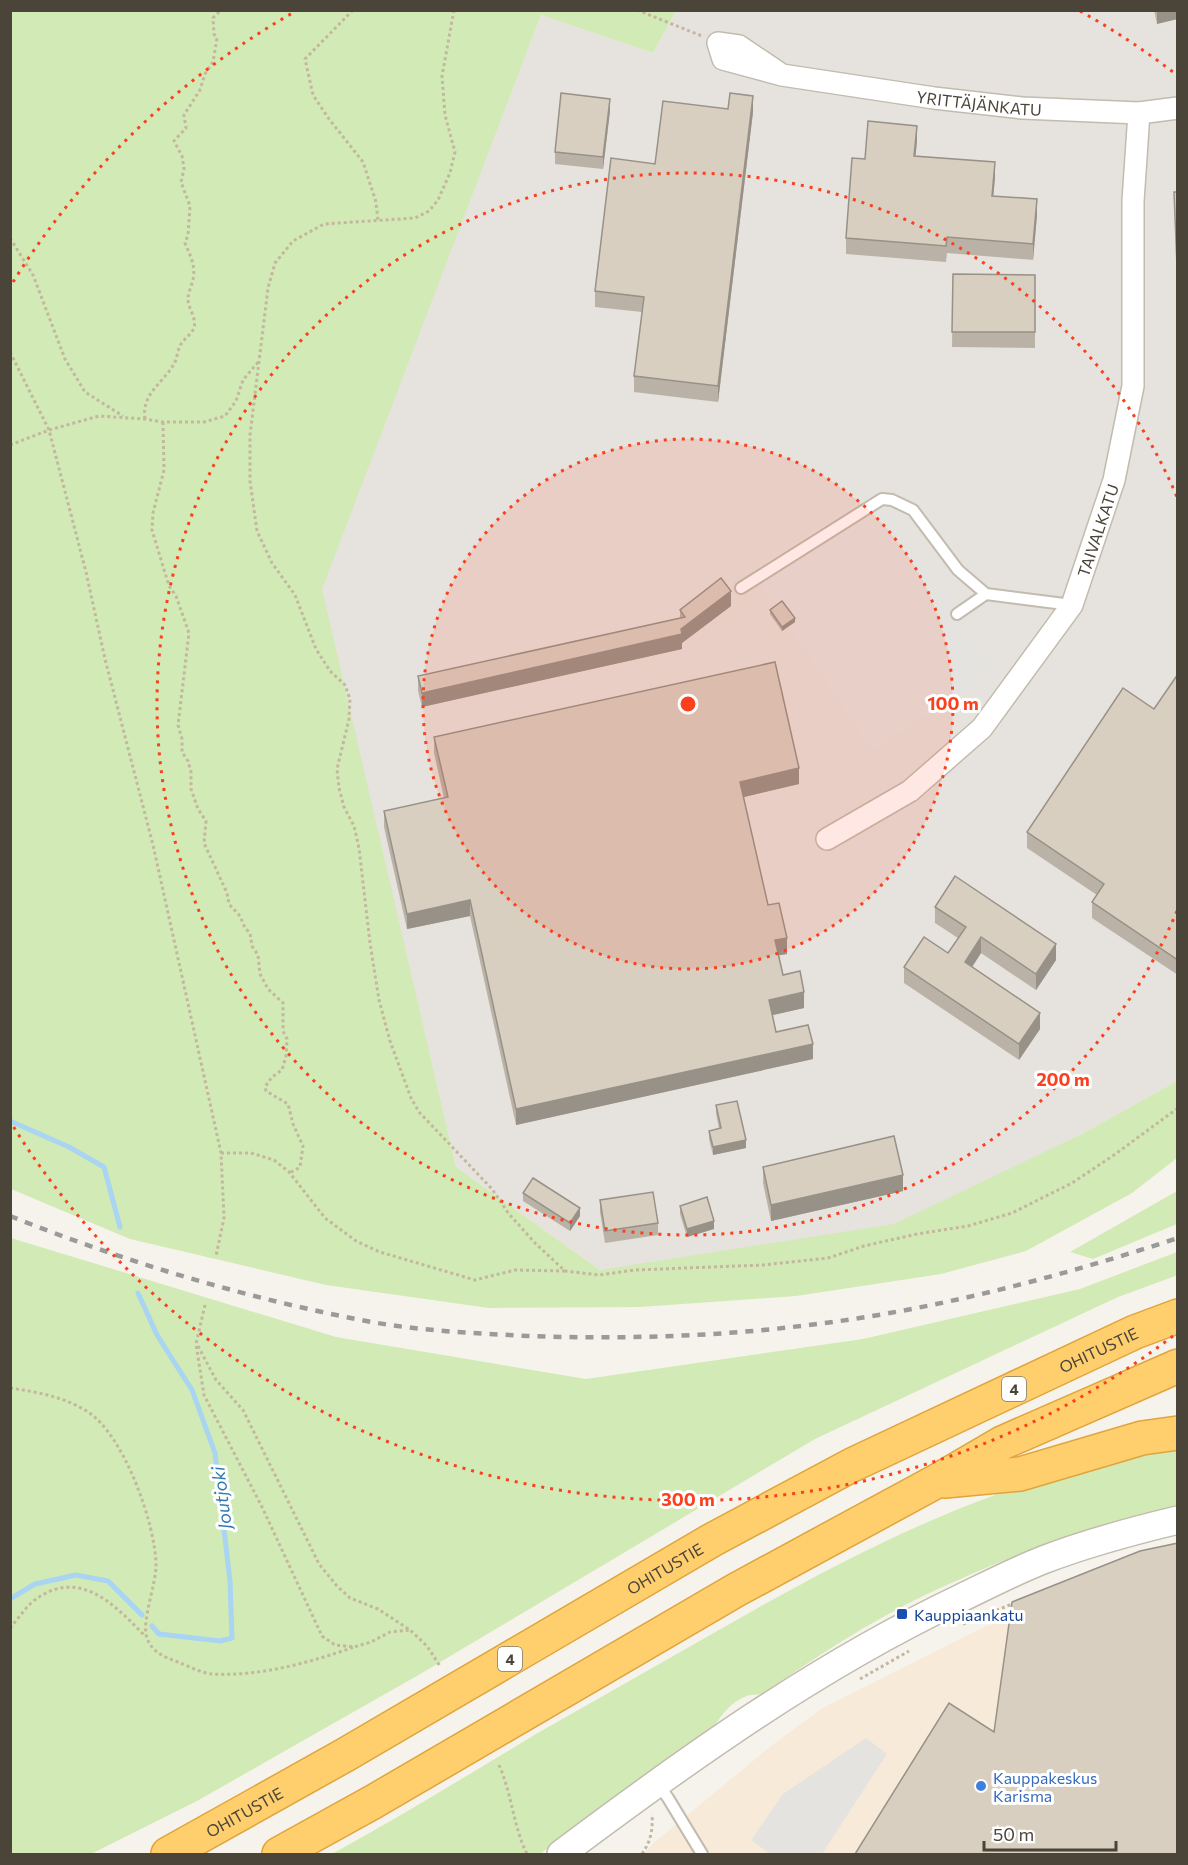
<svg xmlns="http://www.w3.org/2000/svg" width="1188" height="1865" viewBox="0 0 1188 1865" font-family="Commissioner,sans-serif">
	<rect width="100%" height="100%" fill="#f6f3ec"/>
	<path fill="#f7ead8" d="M1135,1565L1177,1854H643L656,1841L771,1746L821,1709L978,1630Z"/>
	<path fill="#e6e2dd" d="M676,11H1177V1081L1082,1134L873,1239L600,1270L456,1167L321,589L541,15L653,53Z"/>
	<g fill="#d2eab5">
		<path d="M10,11H676L653,53L541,15L322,589L456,1167L600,1270L894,1224L1082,1134L1177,1081V1158L1132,1193L1026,1251L941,1274L796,1296L640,1307L489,1308L326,1285L130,1239L11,1189Z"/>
		<path d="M1177,1191V1224L1093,1259L1070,1252Z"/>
		<path d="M11,1238L336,1337L586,1379L863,1339L1080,1289L1177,1252L1178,1275L1118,1297L815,1439L422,1673L197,1801L91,1854H11Z"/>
		<path d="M1177,1446V1506C1090,1526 1005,1557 925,1595C869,1622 816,1657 765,1692C759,1696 754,1694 747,1696C734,1700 721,1714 715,1726L595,1811L540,1854H332C401,1816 468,1775 536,1734C580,1709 624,1684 668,1659C776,1597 885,1534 1003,1492C1060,1472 1119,1460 1177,1446Z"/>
	</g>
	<g fill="#e5e3e0">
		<path d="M876,490L994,671L872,751L753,570Z"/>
		<path d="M866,1738L887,1754L822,1854H770L751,1840L783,1794Z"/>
	</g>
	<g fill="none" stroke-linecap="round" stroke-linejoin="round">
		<g stroke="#a9d4f2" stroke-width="5">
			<path d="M10,1121L69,1147L104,1167L120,1227"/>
			<path d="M138,1293L157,1335L192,1390L215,1453L230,1581L232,1638L220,1641L159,1634L152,1626"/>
			<path d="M10,1599L35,1584L76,1575L108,1581L142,1615"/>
		</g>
		<defs>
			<g id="service">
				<path d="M741,588L882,499L892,500L913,510L958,570L986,594L1072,605"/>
				<path d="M957,614L986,594"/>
				<path d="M658,1784L668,1798L702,1854"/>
			</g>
			<g id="minor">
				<path id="s1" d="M782,75L739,46L718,43L723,59L782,75L934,98L1022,108L1139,113L1178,108"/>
				<path id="s2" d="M827,839L910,791L982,728L1072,605L1114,480L1133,386V201L1139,113"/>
			</g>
			<path id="tertiary" d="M561,1854C689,1758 816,1667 961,1598C988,1585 1015,1571 1043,1560C1087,1543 1132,1531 1178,1520"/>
			<g id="motorway">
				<path d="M945,1481L1020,1474L1142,1438L1178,1433"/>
				<path id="s3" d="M168,1854L345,1755L712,1540L852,1465L1135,1332L1178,1316"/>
				<path d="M279,1854L373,1802L736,1590L937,1481L1002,1443L1178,1366"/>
			</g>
		</defs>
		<use href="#service" stroke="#c2bbae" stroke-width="14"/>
		<use href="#minor" stroke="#c2bbae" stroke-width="24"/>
		<use href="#tertiary" stroke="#c2bbae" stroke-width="30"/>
		<use href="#motorway" stroke="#e0a43c" stroke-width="36"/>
		<g stroke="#c4b79f" stroke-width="3" stroke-dasharray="3 3" stroke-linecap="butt">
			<path d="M353,10L305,59L313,95L329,119L363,162L376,202L378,221"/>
			<path d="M454,10L442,76L445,115L455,152L450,173L438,200L429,211L415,218L324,224L293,241L275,263L268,288L250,435V481L257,531L272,563L295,595L316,649L330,671L345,685L350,699L349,719L337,769L339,788L344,807L354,826L359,848L370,943L379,1000L390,1041L411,1098L419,1112L492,1189L509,1214L535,1243L565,1271L599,1275L635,1270L763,1265L828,1258L864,1246L917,1234L968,1226L1012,1213L1072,1183L1114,1155L1178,1108"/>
			<path d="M637,10L702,36"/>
			<path d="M10,238L33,275L65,359L85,392L123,416"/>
			<path d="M10,352L49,430L86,572L105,659L153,845L221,1153L224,1218L216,1256"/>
			<path d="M145,419C141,394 163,383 174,364C177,359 177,352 180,346C183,339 191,335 194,328C197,317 187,308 188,297C189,291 192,285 193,279C196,266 190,255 185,243L188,235L190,206L181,182L184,169L182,156L174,141L186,128L184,115L200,90L205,74L213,62L217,38L214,34L213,18L221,10"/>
			<path d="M163,422L164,470L153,513L152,530L169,586L176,596L189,633L178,725L182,739V752L188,761L191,772V789L198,809L206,821L204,843L227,893L229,904L240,916L245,928L250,933L252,946L258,955L260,974L268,989L283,1003V1031L287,1039L286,1056L282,1070L272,1077L265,1087L266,1091L288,1104L293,1124L303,1146L300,1167L294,1171L289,1172"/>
			<path d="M10,445L49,430L99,416L145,419L163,422H204L225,416L236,401L243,380L259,361"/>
			<path d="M221,1153H251L274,1160L289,1172L325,1218L356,1241L380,1252L475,1280L515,1270L565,1271"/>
			<path d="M205,1305L196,1344L204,1395L262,1507L322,1636L335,1645L354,1647L371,1642L390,1632L410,1630"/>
			<path d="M198,1346L216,1380L243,1410L319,1564L337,1586L350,1598L378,1609L410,1630L427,1646L440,1666"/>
			<path d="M10,1388C37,1392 65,1397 88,1412C124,1435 156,1525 156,1566C156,1584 141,1623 147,1638C152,1652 164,1657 178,1662C188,1666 201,1673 212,1674C258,1677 312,1662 354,1647"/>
			<path d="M963,1624L1012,1604"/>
			<path d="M10,1628C17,1620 24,1610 31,1603C77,1565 113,1603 145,1636"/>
			<path d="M860,1679L909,1651"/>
			<path d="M499,1765C512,1794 513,1826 527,1854"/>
			<path d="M642,1854C651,1841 653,1829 652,1814"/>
		</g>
		<use href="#service" stroke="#fff" stroke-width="10"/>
		<use href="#minor" stroke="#fff" stroke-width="21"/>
		<use href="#tertiary" stroke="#fff" stroke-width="27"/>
		<use href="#motorway" stroke="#ffcf6e" stroke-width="33"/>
		<path stroke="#9a9a9a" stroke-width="4.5" stroke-dasharray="8 8" stroke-linecap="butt" d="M10,1216C123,1261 242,1297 361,1320C416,1331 473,1333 528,1336C616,1339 705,1337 792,1327C923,1313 1053,1279 1178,1238"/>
	</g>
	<g fill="#bab2a6">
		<path d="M1154,10H1178L1157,24Z"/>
		<path d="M610,111L603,169L555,164V152Z"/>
		<path d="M753,112L718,402L634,392V376L642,312L595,307V291L655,164Z"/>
		<path d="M917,141L915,156L995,178L993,196L1037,215L1033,260L947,253L946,262L846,254V238L865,159Z"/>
		<path d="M953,274L1035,275V348L952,347Z"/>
		<path d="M731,606L682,643V649L422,707L418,691V676L680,618V610Z"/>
		<path d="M770,610L795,622L782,631L770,614Z"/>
		<path d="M1178,674V975L1092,918V902L1097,895L1027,848V832L1154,709Z"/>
		<path d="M434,737L799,784L743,797L768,905L787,954L779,955L783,975L804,1008L772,1015L776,1032L813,1059L516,1125L470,916L407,929L384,827V811L444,798L434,753Z"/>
		<path d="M935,907L1056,960L1036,990L981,953L972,967L1040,1029L1019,1060L904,983V967L948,953L958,938L935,923Z"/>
		<path d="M716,1105L746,1148L713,1155L709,1139V1131L719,1129L716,1113Z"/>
		<path d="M763,1167L903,1191L771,1221L763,1183Z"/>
		<path d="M523,1193L580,1216L570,1231L523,1201Z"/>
		<path d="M600,1200L658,1223V1235L605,1243L600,1212Z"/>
		<path d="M680,1206L714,1229L687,1237L680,1214Z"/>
	</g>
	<g fill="#979187">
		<path d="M1157,10H1178V19L1157,24Z"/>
		<path d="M753,96V112L718,402V386Z"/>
		<path d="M610,99V111L603,169V157Z"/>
		<path d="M917,126V141L914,172V156Z"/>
		<path d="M995,162V178L992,211V196Z"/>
		<path d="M1037,199V215L1033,260V244Z"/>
		<path d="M731,591V606L682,643V649L422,707V693L681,629Z"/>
		<path d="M795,618V622L782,631V627Z"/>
		<path d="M799,768V784L740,798V782Z"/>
		<path d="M470,900V916L407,929V914Z"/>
		<path d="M981,937V953L965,978V962Z"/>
		<path d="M787,938V954L775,956V940Z"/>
		<path d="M1056,944V960L1036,990V974Z"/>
		<path d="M804,992V1008L769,1016V1000Z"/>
		<path d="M1040,1013V1029L1019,1060V1044Z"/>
		<path d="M813,1044V1059L516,1125V1109Z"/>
		<path d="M746,1140V1148L713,1155V1147Z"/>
		<path d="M903,1175V1191L771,1221V1205Z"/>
		<path d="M580,1208V1216L570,1231V1223Z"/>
		<path d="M714,1221V1229L687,1237V1229Z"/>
	</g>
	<g fill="#d8cfc1" stroke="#979187" stroke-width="1.5">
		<path d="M561,93L610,99L603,157L555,152Z"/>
		<path d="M730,93L753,96L718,386L634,376L644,297L595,291L611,158L655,164L663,101L728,109Z"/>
		<path d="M868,121L917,126L914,156L995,162L992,196L1037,199L1033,244L947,237L946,246L846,238L852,158L865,159Z"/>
		<path d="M1174,192H1178V291Z"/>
		<path d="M953,274L1035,275V332H952Z"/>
		<path d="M721,578L731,591L681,629L682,634L422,693L418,676L685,617L680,610Z"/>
		<path d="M782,601L795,618L782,627L770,610Z"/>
		<path d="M775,662L799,768L740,782L768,905L779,903L787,938L775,940L783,975L800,971L804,992L769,1000L776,1032L808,1025L813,1044L516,1109L470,900L407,914L384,811L448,797L434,737Z"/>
		<path d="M1178,674V960L1092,902L1104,884L1027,832L1123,688L1154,709Z"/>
		<path d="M955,876L1056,944L1036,974L981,937L965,962L1040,1013L1019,1044L904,967L924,937L948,953L966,927L935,907Z"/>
		<path d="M737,1101L746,1140L713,1147L709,1131L721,1128L716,1105Z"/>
		<path d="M894,1136L903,1175L771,1205L763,1167Z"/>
		<path d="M533,1178L580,1208L570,1223L523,1193Z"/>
		<path d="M653,1192L658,1223L605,1231L600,1200Z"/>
		<path d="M707,1197L714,1221L687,1229L680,1206Z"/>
		<path d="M1178,1543V1854H855L949,1703L994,1732L1012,1602L1140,1551Z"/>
	</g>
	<circle cx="688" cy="704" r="265" fill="#fc3f1d" fill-opacity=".12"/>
	<g fill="none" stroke="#fc3f1d" stroke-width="3" stroke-dasharray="3 6">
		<circle cx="688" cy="704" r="265"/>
		<path d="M1177 911A531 531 0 1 1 1177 497"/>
		<path d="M1173 1336A796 796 0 0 1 13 1126M13 282A796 796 0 0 1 296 11M1080 11A796 796 0 0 1 1173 72"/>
	</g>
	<rect fill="#1a4fb4" stroke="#fff" stroke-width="2" x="896" y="1608" width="12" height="12" rx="3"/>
	<circle fill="#3f7fe0" stroke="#fff" stroke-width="2" cx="981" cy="1786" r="6"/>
	<g text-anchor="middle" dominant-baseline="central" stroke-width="6" stroke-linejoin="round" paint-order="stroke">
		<g fill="#fff" stroke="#817c74" stroke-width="1.5">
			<rect x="1002" y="1377" width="24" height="24" rx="4.5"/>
			<rect x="498" y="1647" width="24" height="24" rx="4.5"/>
		</g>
		<g font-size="15" font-weight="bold" fill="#4b4439">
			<text x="1014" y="1389">4</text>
			<text x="510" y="1659">4</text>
		</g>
		<g font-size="16" fill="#4b4439" stroke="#fff">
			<text stroke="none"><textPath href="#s1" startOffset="350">YRITTÄJÄNKATU</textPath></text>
			<text stroke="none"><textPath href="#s2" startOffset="423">TAIVALKATU</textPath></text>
			<text stroke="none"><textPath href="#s3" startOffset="1059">OHITUSTIE</textPath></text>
			<text stroke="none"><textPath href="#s3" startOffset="573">OHITUSTIE</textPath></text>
			<text stroke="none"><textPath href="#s3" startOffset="87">OHITUSTIE</textPath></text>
		</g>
		<g font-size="16" fill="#164399" stroke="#fff" text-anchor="start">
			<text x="914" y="1614">Kauppiaankatu</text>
		</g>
		<g font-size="16" fill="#366cbe" stroke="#fff" text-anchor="start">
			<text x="993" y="1777">Kauppakeskus<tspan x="993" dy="18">Karisma</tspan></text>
		</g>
		<g font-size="18" font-style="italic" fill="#2e7ab2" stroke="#fff">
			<text transform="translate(221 1498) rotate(-97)">Joutjoki</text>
		</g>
	</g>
	<circle cx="688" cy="704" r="9" fill="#fc3f1d" stroke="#fff" stroke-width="3"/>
	<g font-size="18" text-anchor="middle" font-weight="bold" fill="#fc3f1d" stroke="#fff" stroke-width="6" stroke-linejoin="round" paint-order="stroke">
		<text x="953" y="710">100 m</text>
		<text x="1063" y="1086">200 m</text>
		<text x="688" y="1506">300 m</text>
	</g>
	<rect width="1188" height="1865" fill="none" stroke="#4b4439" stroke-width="24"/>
	<path d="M984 1841v9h132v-9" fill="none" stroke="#4b4439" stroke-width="3"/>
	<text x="993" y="1841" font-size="18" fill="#4b4439" stroke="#ffffff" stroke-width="4.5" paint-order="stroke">50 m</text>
</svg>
